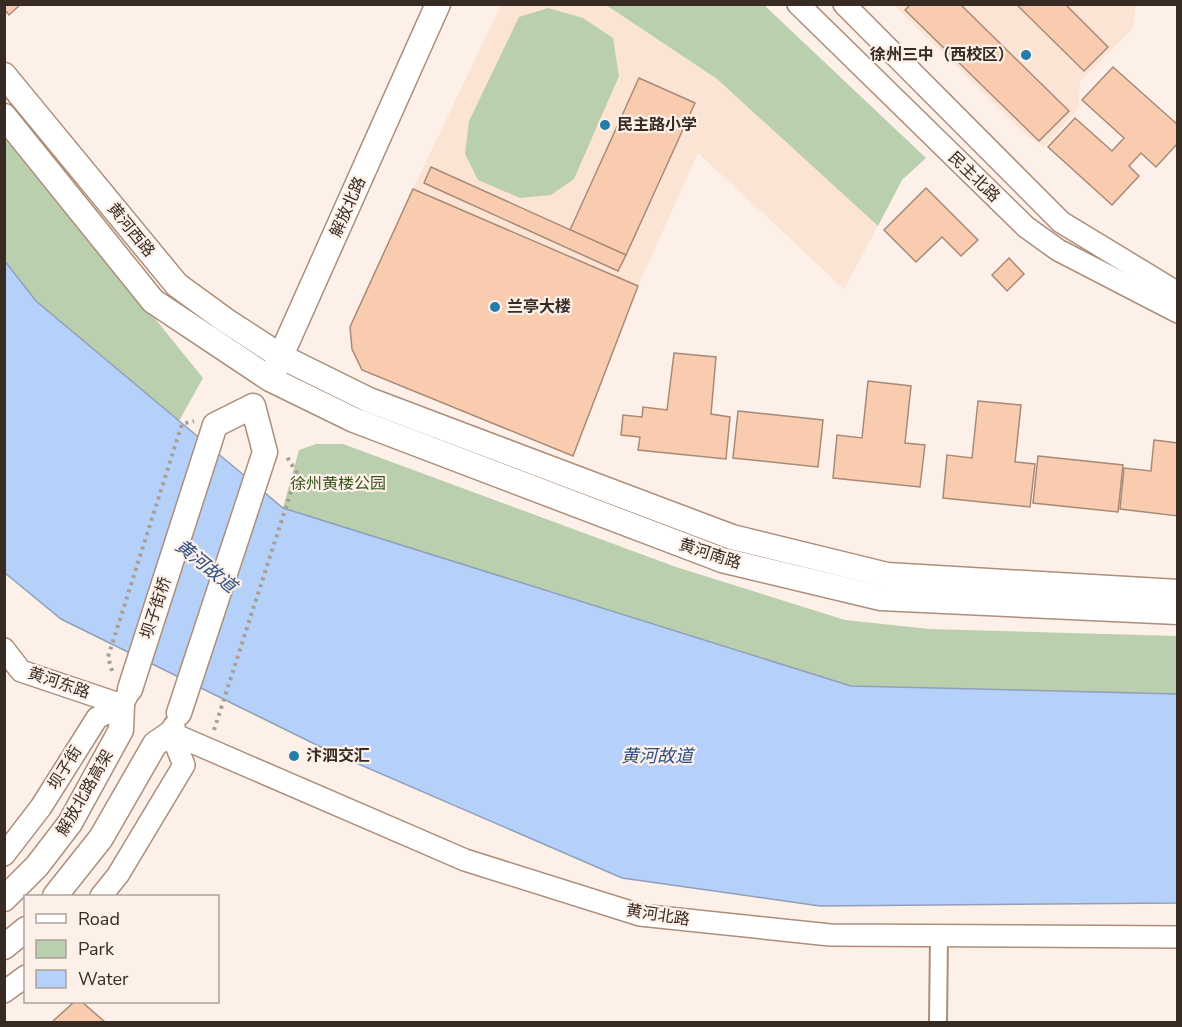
<svg xmlns="http://www.w3.org/2000/svg" width="1182" height="1027" viewBox="0 0 1182 1027" font-family="'Nunito Sans','Noto Sans SC',sans-serif">
	<rect width="100%" height="100%" fill="#fdf0e8"/>
	<g fill="#fce4d4">
		<path d="M501,5H606L717,79L878,226L844,289L698,153L638,286L413,189Z"/>
		<path d="M894,5H1136L1133,28L1080,82L1079,108L1044,147L1026,135Z"/>
	</g>
	<g fill="#bacfad">
		<path d="M606,5H764L926,158L902,180L878,226L717,79Z"/>
		<path d="M548,8L583,18L613,38L619,76L574,179L551,195L520,198L478,180L465,154L469,121L519,17Z"/>
		<path d="M4,132L203,378L179,421L36,301L5,260Z"/>
		<path d="M316,444H343L676,567L845,620L929,629L1177,636V694L852,686L283,508L299,450Z"/>
	</g>
	<path fill="#b5d1fa" stroke="#909fba" stroke-width="1.5" d="M4,260L36,301L283,508L851,686L1177,694V903L820,906L622,878L333,753L61,619L5,573Z"/>
	<g fill="#f9ccaf" stroke="#a88a77" stroke-width="1.5">
		<path d="M4,4H21L9,15L4,9Z"/>
		<path d="M911,4H960L1069,111L1039,141L905,10Z"/>
		<path d="M1016,4H1065L1108,47L1084,71Z"/>
		<path d="M1113,67L1178,125V143L1156,167L1141,153L1129,166L1139,176L1112,205L1048,147L1075,118L1112,151L1124,138L1082,100Z"/>
		<path d="M639,78L695,103L626,255L570,230Z"/>
		<path d="M431,167L626,255L618,271L424,183Z"/>
		<path d="M926,188L978,240L961,256L942,237L916,262L884,230Z"/>
		<path d="M413,189L638,286L573,456L362,370L352,349L350,327Z"/>
		<path d="M1009,258L1024,274L1007,291L992,275Z"/>
		<path d="M674,353L716,357L711,414L730,417L726,459L638,450L640,437L621,435L623,415L642,417L643,407L667,410Z"/>
		<path d="M868,381L911,386L905,443L925,445L920,487L833,478L837,435L862,438Z"/>
		<path d="M978,401L1021,405L1015,462L1035,464L1030,507L943,498L947,455L972,458Z"/>
		<path d="M738,411L823,420L818,467L733,458Z"/>
		<path d="M1154,440L1178,443V516L1120,509L1124,468L1151,471Z"/>
		<path d="M1038,456L1123,465L1118,512L1033,503Z"/>
		<path d="M74,1002H82L105,1022H52Z"/>
	</g>
	<g fill="none" stroke-linecap="round" stroke-linejoin="round">
		<defs>
			<path id="minor" d="M938,1022L939,936"/>
			<g id="tertiary">
				<path d="M798,4L1026,227L1058,250L1178,312"/>
				<path d="M844,4L1061,222L1178,293"/>
				<path d="M4,649L21,671L122,705"/>
				<path d="M171,733L465,860L640,915L830,935L1178,937"/>
				<path d="M4,855L41,807L97,718L122,705L129,692"/>
				<path d="M101,896L118,875L184,765L171,733L174,726"/>
				<path d="M4,992L26,976"/>
			</g>
			<g id="secondary">
				<path d="M4,75L177,285L225,320L282,357L369,400L732,537L887,575L1178,592"/>
				<path d="M4,116L153,301L270,379L354,420L722,560L881,598L1178,612"/>
				<path d="M275,369L438,4"/>
				<path d="M130,689L215,425L253,406L265,452L179,713"/>
				<path d="M55,896L101,838L155,744L171,733"/>
				<path d="M4,899L37,866L70,823L121,730L122,705"/>
				<path d="M4,947L26,929"/>
			</g>
		</defs>
		<use href="#minor" stroke="#ac8e7a" stroke-width="20"/>
		<use href="#tertiary" stroke="#ac8e7a" stroke-width="24"/>
		<use href="#secondary" stroke="#ac8e7a" stroke-width="27"/>
		<g stroke="#aa9d95" stroke-width="4" stroke-dasharray="3 4.5" stroke-linecap="butt">
			<path d="M112,671L108,657L182,424L194,421"/>
			<path d="M214,730L297,473L287,457"/>
		</g>
		<use href="#minor" stroke="#fff" stroke-width="16"/>
		<use href="#tertiary" stroke="#fff" stroke-width="21"/>
		<use href="#secondary" stroke="#fff" stroke-width="24"/>
	</g>
	<g fill="#247cab" stroke="#fdf0e8" stroke-width="2">
		<circle cx="1026" cy="55" r="6"/>
		<circle cx="605" cy="125" r="6"/>
		<circle cx="495" cy="307" r="6"/>
		<circle cx="294" cy="756" r="6"/>
	</g>
	<g text-anchor="middle" dominant-baseline="central" stroke-width="4.5" stroke-linejoin="round" paint-order="stroke">
		<g font-size="16" font-weight="bold" fill="#382b23" stroke="#fdf0e8" text-anchor="start">
			<text x="1014" y="55" text-anchor="end">徐州三中（西校区）</text>
			<text x="617" y="125">民主路小学</text>
			<text x="507" y="307">兰亭大楼</text>
			<text x="306" y="756">汴泗交汇</text>
		</g>
		<g font-size="16" fill="#382b23" stroke="#fdf0e8">
			<text transform="translate(974 177) rotate(44)">民主北路</text>
			<text transform="translate(348 207) rotate(-66)">解放北路</text>
			<text transform="translate(131 230) rotate(51)">黄河西路</text>
			<text transform="translate(710 554) rotate(18)">黄河南路</text>
			<text transform="translate(156 608) rotate(-72)">坝子街桥</text>
			<text transform="translate(59 683) rotate(19)">黄河东路</text>
			<text transform="translate(65 768) rotate(-58)">坝子街</text>
			<text transform="translate(85 793) rotate(-60)">解放北路高架</text>
			<text transform="translate(658 915) rotate(9)">黄河北路</text>
		</g>
		<g font-size="16" fill="#35551a" stroke="#fdf0e8">
			<text x="338" y="484">徐州黄楼公园</text>
		</g>
		<g font-size="18" font-style="italic" fill="#2c4f82" stroke="#fdf0e8">
			<text transform="translate(206 566) rotate(39)">黄河故道</text>
			<text x="657" y="756">黄河故道</text>
		</g>
	</g>
	<rect width="1182" height="1027" fill="none" stroke="#382b23" stroke-width="12"/>
	<rect x="24" y="895" width="195" height="108" fill="#fdf0e8" stroke="#aea199" stroke-width="1.5"/>
	<rect x="36" y="914" width="30" height="9" fill="#ffffff" stroke="#aea199" stroke-width="1.5"/>
	<text x="78" y="925" font-size="18" fill="#382b23">Road</text>
	<rect x="36" y="940" width="30" height="18" fill="#bacfad" stroke="#aea199" stroke-width="1.5"/>
	<text x="78" y="955" font-size="18" fill="#382b23">Park</text>
	<rect x="36" y="970" width="30" height="18" fill="#b5d1fa" stroke="#aea199" stroke-width="1.5"/>
	<text x="78" y="985" font-size="18" fill="#382b23">Water</text>
</svg>
